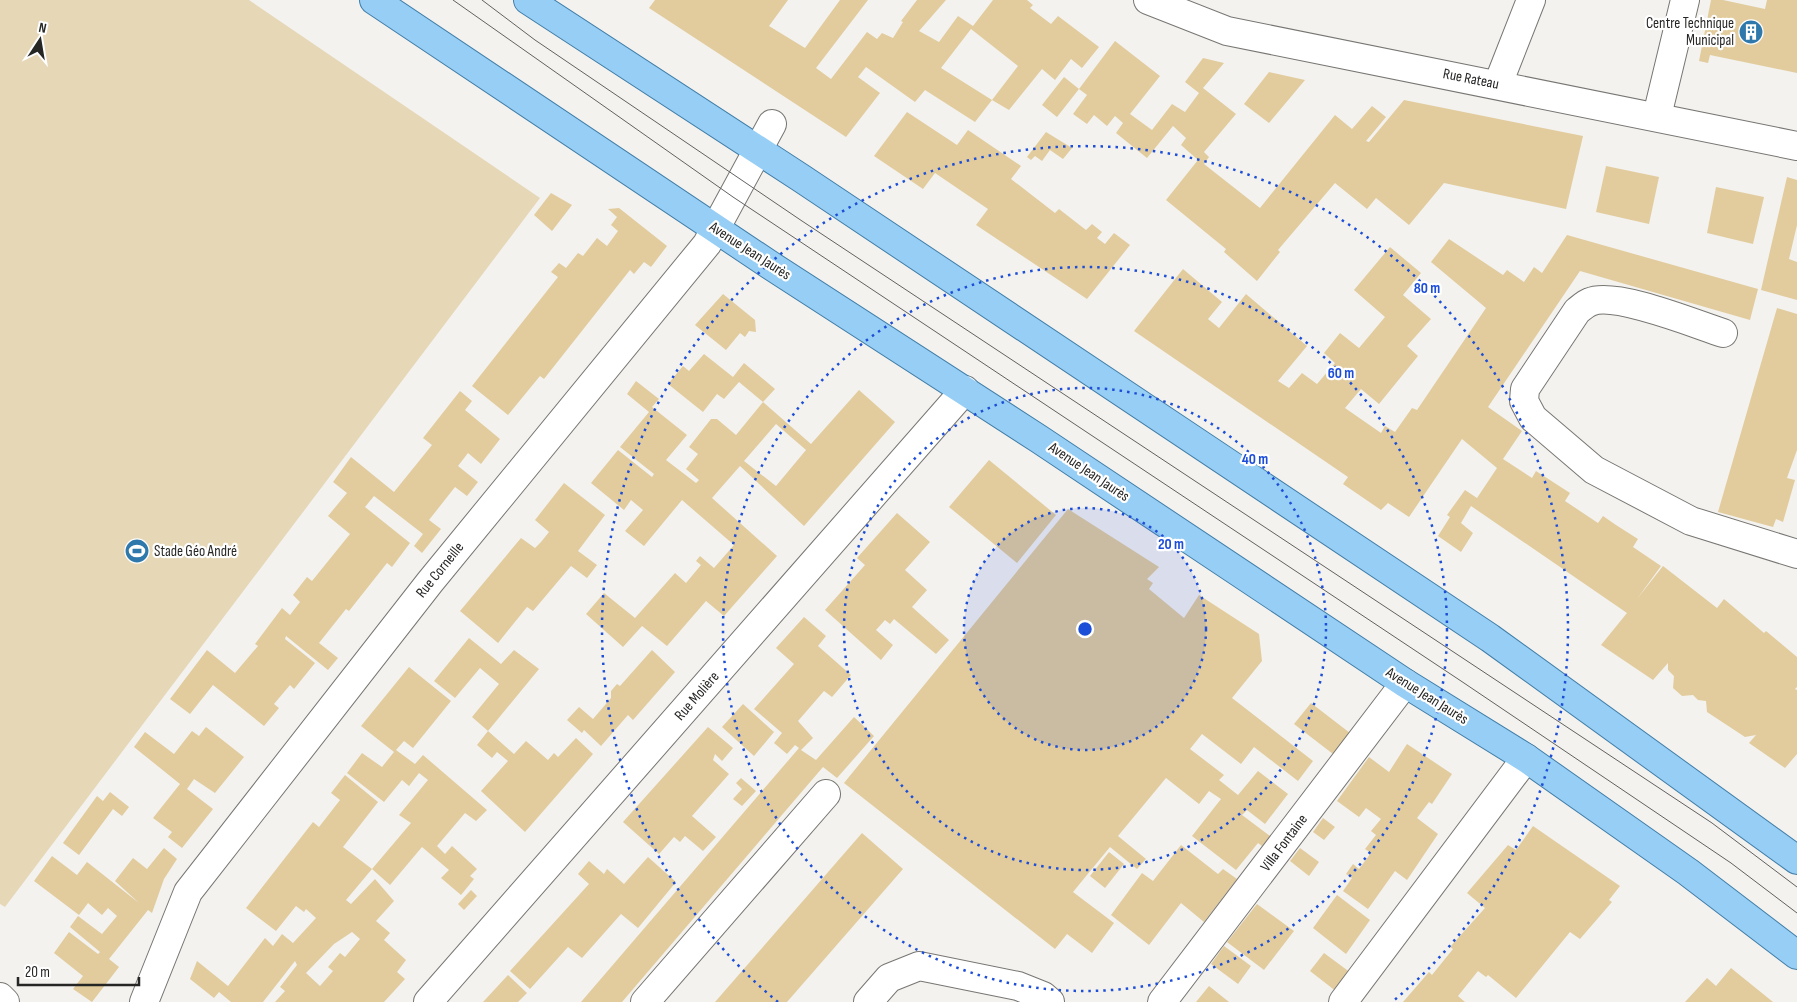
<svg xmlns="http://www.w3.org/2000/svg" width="1797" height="1002" viewBox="0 0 1797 1002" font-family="'Sofia Sans Condensed',sans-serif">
	<rect width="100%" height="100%" fill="#f3f2ef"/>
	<path fill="#e6d7b7" d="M0,0H249L540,198L5,907L0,904Z"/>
	<g fill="#e2cc9d" fill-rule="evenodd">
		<path d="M655,0H788L769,26L805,48L840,0H868L816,68L831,79L867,32L877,39L882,33L893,38L903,22L901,21L917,0H946L919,31L939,42L958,16L973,26L993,0H1027L1033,5L1030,8L1051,24L1058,16L1099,47L1082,68L1071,59L1055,80L1042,69L1009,110L992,100L975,122L925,90L915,102L866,67L858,77L880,93L846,137L649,8ZM971,29L1018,66L992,100L941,68Z"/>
		<path d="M1711,0H1723L1765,9L1767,0H1797V73L1710,55L1708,63L1699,61Z"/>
		<path d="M1115,41L1160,76L1130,114L1152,130L1172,104L1185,112L1199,93L1185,82L1203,58L1224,63L1203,88L1236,114L1204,152L1209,157L1204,164L1260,208L1335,115L1352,129L1372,106L1386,117L1366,141L1369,142L1404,100L1583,136L1566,209L1444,183L1409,225L1376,198L1367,209L1335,183L1278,250L1280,252L1257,281L1224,252L1226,249L1166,200L1198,160L1181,145L1186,138L1173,126L1147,158L1116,133L1123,123L1115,116L1107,126L1094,115L1087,124L1073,114L1087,95L1079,89Z"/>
		<path d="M1269,72L1305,80L1269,123L1244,104Z"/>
		<path d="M1064,77L1079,89L1057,117L1042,105Z"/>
		<path d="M907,112L957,145L968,130L1021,166L1011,179L1055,213L1059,209L1086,230L1092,224L1102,232L1097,238L1105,244L1114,233L1130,245L1087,299L976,225L988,209L935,173L923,189L874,156Z"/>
		<path d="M1046,132L1072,148L1063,159L1050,150L1042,161L1035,156L1031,160L1027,157Z"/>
		<path d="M1606,166L1659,177L1649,224L1596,212Z"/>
		<path d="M1787,177L1797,180V225L1789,259L1797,262V300L1761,290Z"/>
		<path d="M1716,187L1764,197L1753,244L1707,233Z"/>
		<path d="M551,193L572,205L552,231L534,215Z"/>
		<path d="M619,208L667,246L651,267L644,262L634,274L630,270L544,379L540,376L508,415L472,386L558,277L551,272L559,263L566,268L578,253L583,256L597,238L607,246L618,231L611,225L617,217L608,209Z"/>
		<path d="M1567,235L1758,289L1750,320L1580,271L1488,407L1522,431L1503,459L1532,478L1536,471L1570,493L1565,501L1598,523L1603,516L1616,525L1638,539L1633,547L1661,566L1637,599L1663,566L1717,608L1724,599L1764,633L1766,631L1797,657V687L1795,689L1797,690V754L1785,768L1749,743L1756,735L1745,737L1707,712L1706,701L1698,700L1693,695L1682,696L1673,688L1674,676L1668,670V663L1653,680L1601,645L1627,613L1471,506L1461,523L1473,533L1461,552L1438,536L1450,517L1447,515L1465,490L1477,498L1497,468L1462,439L1409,517L1388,503L1381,510L1343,484L1348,477L1134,331L1183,269L1222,302L1208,319L1219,328L1246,294L1307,346L1278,381L1289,388L1302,373L1317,384L1335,363L1324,353L1340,333L1359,348L1385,317L1354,290L1390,247L1421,273L1403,295L1431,319L1407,346L1418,356L1379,404L1361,389L1345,408L1381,433L1385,426L1395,432L1412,408L1417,410L1486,308L1431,262L1449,239L1503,275L1507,270L1524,282L1534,267L1542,273Z"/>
		<path d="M723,294L755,320L756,332L749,331L745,337L740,333L726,350L695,325Z"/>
		<path d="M1777,308L1797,314V450L1787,478L1795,480L1783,522L1776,519L1773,527L1718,512Z"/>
		<path d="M704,354L733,377L744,363L775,389L763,402L739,382L724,399L717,394L703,412L668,384L683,366L689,371Z"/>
		<path d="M636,381L659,399L652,407L687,435L666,460L696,483L699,480L686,469L698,454L689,447L711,419H717L736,435L763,402L811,444L859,390L895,422L804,526L740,466L712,498L777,556L724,616L706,601L667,646L642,626L623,647L586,614L604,593L635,618L675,573L686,583L701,565L696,561L700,556L714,568L734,545L682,500L644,546L625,531L643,510L631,500L624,510L591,483L618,450L652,477L654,474L620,447L649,412L627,394ZM776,424L806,450L776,486L744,461Z"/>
		<path d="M460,391L472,401L465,410L500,439L481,464L468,453L458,466L478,482L467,496L455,487L429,520L441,529L422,553L414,546L423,534L374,496L365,507L410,543L392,567L387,563L349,611L346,609L319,643L338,658L328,670L286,636L285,639L315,663L294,689L290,685L274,704L279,708L264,726L213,685L190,714L170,699L207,650L235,673L258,646L255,644L282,608L290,615L300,602L293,595L307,577L312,581L350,534L328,516L347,493L333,482L351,457L394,492L432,445L423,438Z"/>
		<path d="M989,460L1056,515L1017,563L949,507Z"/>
		<path d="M564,483L605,515L578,551L597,565L587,578L571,566L533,611L527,607L498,643L460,611L521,538L535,548L541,542L549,532L535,520Z"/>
		<path d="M1068,509L1159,567L1147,579L1153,583L1149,589L1184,618L1199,595L1259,634L1262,661L1232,698L1313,761L1298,781L1254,747L1241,764L1202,734L1190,749L1224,775L1219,780L1238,795L1258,771L1288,794L1265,824L1247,810L1242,815L1270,836L1262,846L1258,843L1236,870L1192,836L1221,799L1209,791L1199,804L1166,778L1118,836L1146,859L1137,869L1110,847L1073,892L1114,923L1092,953L1067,934L1055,949L844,783Z"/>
		<path d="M897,513L930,542L905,570L927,590L912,607L949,640L936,654L894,619L890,624L885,620L876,630L893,645L881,660L825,610L865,565L857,558Z"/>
		<path d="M804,617L826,636L818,646L851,675L832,697L824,691L798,721L813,738L801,750L816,760L854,717L874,736L837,778L823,767L622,1002H581L799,748L795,745L787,754L774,743L782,733L754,709L794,664L776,648Z"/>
		<path d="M469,638L501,664L514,650L539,669L488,731L472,717L499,684L480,668L455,698L434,681Z"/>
		<path d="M652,650L675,672L633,720L628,715L601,746L584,730L582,733L567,720L579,707L593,719L611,698V691L617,684L620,686Z"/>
		<path d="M409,667L451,701L413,748L404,741L396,750L415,764L423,755L487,810L476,821L465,813L437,846L445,854L452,846L477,869L470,876L474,879L461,895L441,878L449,870L422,847L390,885L372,869L346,900L351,904L375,879L394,901L376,921L390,933L384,940L406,960L397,972L405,979L384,1002H275L285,991L280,987L297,965L295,961L263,1002H231L219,992L214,998L190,979L197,961L228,986L265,938L273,946L282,934L293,943L316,918L306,909L304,912L296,906L276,931L246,908L313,822L319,827L340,800L331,793L345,775L378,802L343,847L372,869L411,823L399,815L428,780L419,773L409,786L402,780L384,802L347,773L362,753L382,767L394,752L361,726ZM352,932L360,939L345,957L340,953L328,967L333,971L320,986L306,973L334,944Z"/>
		<path d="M1311,703L1350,733L1333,754L1294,724Z"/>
		<path d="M743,704L774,732L754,756L722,727Z"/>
		<path d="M206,727L244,757L215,793L194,779L187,789L213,809L182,848L168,837L172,832L153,818L180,784L134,747L145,732L174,754L192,731L199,736Z"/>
		<path d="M708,727L733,748L722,761L715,754L713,760L729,774L692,816L716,837L703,851L685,836L680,842L674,837L659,854L623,822Z"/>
		<path d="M488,731L514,754L526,741L548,760L554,753L558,757L576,738L593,754L525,832L481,791L508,761L497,752L492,758L477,745Z"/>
		<path d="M1407,744L1452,774L1432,804L1429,802L1417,818L1438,834L1407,880L1395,871L1368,909L1343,891L1352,878L1346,874L1353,864L1359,869L1371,853L1365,849L1376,835L1371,831L1381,819L1366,808L1359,817L1337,801L1369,757L1389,772Z"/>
		<path d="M741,778L756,791L742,806L733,799L742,789L736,783Z"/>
		<path d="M110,792L129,807L122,816L113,809L79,855L63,843L97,796L103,801Z"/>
		<path d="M1323,818L1335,827L1324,840L1313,832Z"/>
		<path d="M1533,826L1620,886L1609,900L1612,902L1580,939L1570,932L1516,998L1488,975L1486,977L1478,971L1458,996L1465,1002H1403L1429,972L1432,975L1453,949L1450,947L1485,908L1467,893L1508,845L1516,850Z"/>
		<path d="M862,833L903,869L787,1002H715Z"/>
		<path d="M1181,845L1218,874L1223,869L1237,879L1204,922L1181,903L1149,945L1111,915L1142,873L1153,881Z"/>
		<path d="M164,848L177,859L164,879L152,913L148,910L109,959L119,967L92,1002L73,989L83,976L54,953L69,932L98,954L100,952L70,927L78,916L102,934L117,916L108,908L102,915L88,903L79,915L34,881L52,856L77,875L87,862L139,903L115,881L133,858L147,869Z"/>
		<path d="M1300,848L1319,862L1309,876L1290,861Z"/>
		<path d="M1109,852L1124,864L1105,888L1090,876Z"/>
		<path d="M648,857L676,882L638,928L621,914L582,958L568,947L530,989L510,971L589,884L578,874L589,861L604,874L607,869L624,884Z"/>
		<path d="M471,890L477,896L464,910L458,904Z"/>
		<path d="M1337,895L1370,920L1346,954L1313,928Z"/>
		<path d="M1257,904L1294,931L1264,970L1227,942Z"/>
		<path d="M1224,946L1251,966L1238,984L1211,964Z"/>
		<path d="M1324,953L1351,973L1337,992L1310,971Z"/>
		<path d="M1731,968L1773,1002H1685L1707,978L1716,986Z"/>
		<path d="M508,975L527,993L518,1002H483Z"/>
		<path d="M1209,986L1229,1002H1196Z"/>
	</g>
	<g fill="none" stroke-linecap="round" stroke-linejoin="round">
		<defs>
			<g id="minor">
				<path d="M1148,0L1227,31L1797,146"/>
				<path d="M1498,84L1531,0"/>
				<path d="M1657,116L1685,0"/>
				<path d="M1723,333C1695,324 1615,291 1590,302C1585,304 1581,308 1577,311L1525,389L1524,401L1533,418L1594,470L1691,521L1797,554"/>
				<path d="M0,997L5,1002"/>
				<path d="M144,1002L188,892L430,582L707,244L772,124"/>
				<path d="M428,1002L965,390"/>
				<path d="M645,1002L826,794"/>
				<path d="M868,1002L889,978L919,966L1018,986L1043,996L1050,1002"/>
				<path d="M1162,1002L1405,683"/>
				<path d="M1343,1002L1526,758"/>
			</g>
			<g id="major">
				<path d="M374,0L770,265L1039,439L1405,683L1526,758L1688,872L1797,955"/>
				<path d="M528,0L801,178L1490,638L1797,860"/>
			</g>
		</defs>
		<use href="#minor" stroke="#777673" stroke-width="30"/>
		<use href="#major" stroke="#417ea8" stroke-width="30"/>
		<use href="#minor" stroke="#fff" stroke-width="28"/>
		<use href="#major" stroke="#96cef5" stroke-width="28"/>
		<g stroke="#626160" stroke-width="1">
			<path d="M453,0L733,197L1461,681L1731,863L1797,913"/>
			<path d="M482,0L535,40L802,221L1712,823L1797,887"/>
		</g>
	</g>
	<circle cx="1085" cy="629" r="121" fill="#1d4ed8" fill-opacity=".12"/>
	<g fill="none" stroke="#1d4ed8" stroke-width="2.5" stroke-dasharray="2.5 5">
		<circle cx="1085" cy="629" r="121"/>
		<circle cx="1085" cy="629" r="241"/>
		<circle cx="1085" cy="629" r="362"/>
		<path d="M778 1002A483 483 0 1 1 1392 1002"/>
	</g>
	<defs>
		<symbol id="building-disc" viewBox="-11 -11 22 22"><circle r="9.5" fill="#2e78ab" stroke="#fff"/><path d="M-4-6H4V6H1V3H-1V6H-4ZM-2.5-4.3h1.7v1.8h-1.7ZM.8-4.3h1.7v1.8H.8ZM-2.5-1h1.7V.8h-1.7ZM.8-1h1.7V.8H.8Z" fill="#fff"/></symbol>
		<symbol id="stadium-disc" viewBox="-11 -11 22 22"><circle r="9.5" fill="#2e78ab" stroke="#fff"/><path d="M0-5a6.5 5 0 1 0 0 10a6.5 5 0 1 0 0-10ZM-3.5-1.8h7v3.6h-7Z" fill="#fff"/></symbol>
	</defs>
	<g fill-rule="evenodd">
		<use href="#building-disc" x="1737" y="18" width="28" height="28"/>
		<use href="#stadium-disc" x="123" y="537" width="28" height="28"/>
	</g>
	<g text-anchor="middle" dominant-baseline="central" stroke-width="4.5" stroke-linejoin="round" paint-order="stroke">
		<g font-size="15" fill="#262625" stroke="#fff" text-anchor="end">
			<text x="1734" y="23">Centre Technique<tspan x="1734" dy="17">Municipal</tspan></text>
			<text x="154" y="551" text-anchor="start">Stade Géo André</text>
		</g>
		<g font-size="15" fill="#262625" stroke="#fff">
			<text transform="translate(1471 79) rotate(11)">Rue Rateau</text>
			<text transform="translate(750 251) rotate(33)">Avenue Jean Jaurès</text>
			<text transform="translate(1089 472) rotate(34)">Avenue Jean Jaurès</text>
			<text transform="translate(440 570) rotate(-51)">Rue Corneille</text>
			<text transform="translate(697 696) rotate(-49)">Rue Molière</text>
			<text transform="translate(1427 696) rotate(32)">Avenue Jean Jaurès</text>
			<text transform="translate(1284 843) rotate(-53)">Villa Fontaine</text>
		</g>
	</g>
	<circle cx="1085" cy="629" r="8" fill="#1d4ed8" stroke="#fff" stroke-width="2.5"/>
	<g font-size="15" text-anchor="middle" font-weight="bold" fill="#1d4ed8" stroke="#fff" stroke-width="4.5" stroke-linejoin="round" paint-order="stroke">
		<text x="1427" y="293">80 m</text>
		<text x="1341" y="378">60 m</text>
		<text x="1255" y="464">40 m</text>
		<text x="1171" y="549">20 m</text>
	</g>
	<g transform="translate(40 40) rotate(12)" stroke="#ffffff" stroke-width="4" paint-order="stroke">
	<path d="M0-4L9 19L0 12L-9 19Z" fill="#262625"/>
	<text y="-8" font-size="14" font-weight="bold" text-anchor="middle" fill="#262625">N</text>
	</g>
	<path d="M18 977v8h121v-8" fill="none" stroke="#262625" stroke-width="2.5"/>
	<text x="25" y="977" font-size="15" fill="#262625" stroke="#ffffff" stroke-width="4" paint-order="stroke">20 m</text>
</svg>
